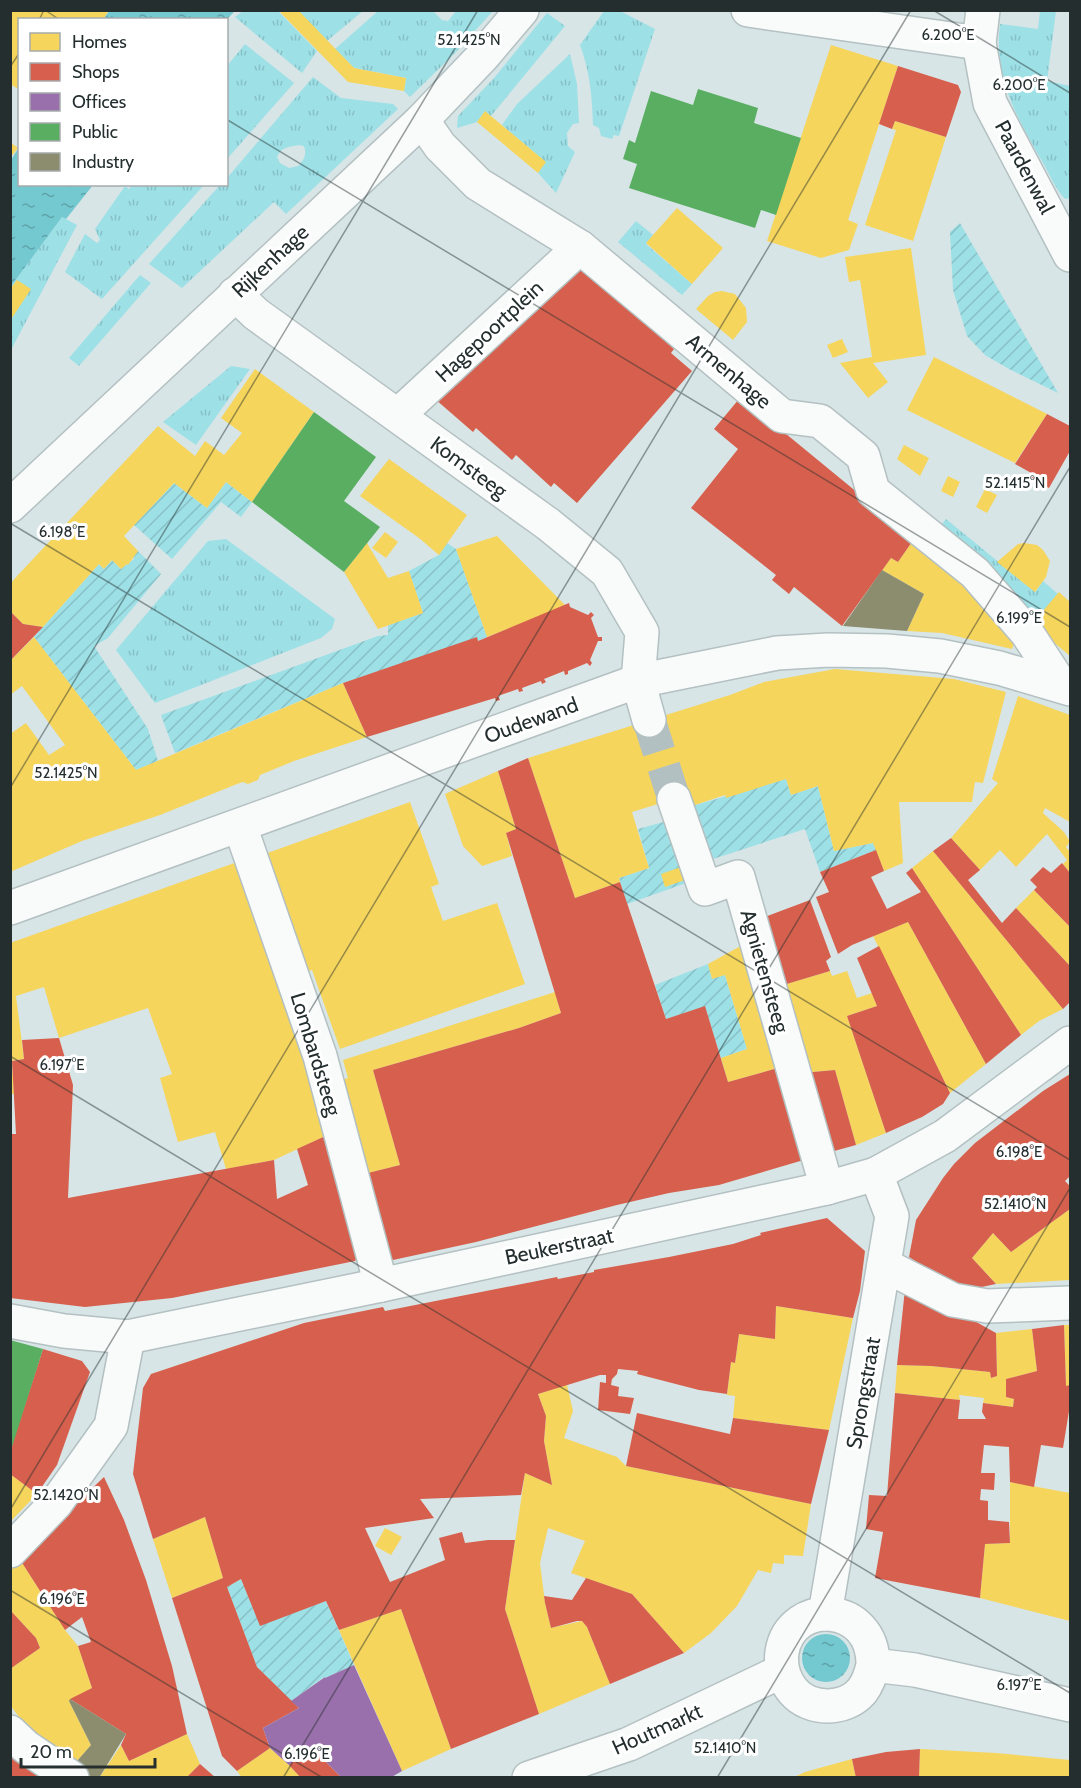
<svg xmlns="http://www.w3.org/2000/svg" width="1081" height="1788" viewBox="0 0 1081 1788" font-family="Cabin,sans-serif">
	<defs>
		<pattern id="grass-tufts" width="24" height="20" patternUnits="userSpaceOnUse" patternTransform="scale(1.5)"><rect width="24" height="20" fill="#9de0e6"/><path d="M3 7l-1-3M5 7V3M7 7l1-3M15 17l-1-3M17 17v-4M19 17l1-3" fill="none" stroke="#87c0c6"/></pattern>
		<pattern id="garden-furrows" width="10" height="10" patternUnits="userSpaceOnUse" patternTransform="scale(1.5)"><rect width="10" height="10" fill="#9de0e6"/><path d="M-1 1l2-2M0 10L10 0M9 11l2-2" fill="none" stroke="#87c0c6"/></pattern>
		<pattern id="water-ripples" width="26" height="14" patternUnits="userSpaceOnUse" patternTransform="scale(1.5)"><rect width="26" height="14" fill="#74c8d0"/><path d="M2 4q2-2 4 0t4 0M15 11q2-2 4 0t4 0" fill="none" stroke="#5fa3a9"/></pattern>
	</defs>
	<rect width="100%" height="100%" fill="#d7e5e7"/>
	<g fill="url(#grass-tufts)" fill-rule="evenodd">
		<path d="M243,11H278L317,51L302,73L235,17Z"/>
		<path d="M298,11H363L327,41Z"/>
		<path d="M378,11H433L442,20L448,21L456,11H493L455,53L410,97L404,91L406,78L354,68L335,49Z"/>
		<path d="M604,11H620L655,29L619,136L614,135L612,139L601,136L599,128L593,125C592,96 590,72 580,45Z"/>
		<path d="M1040,11H1056L1047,81L1070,86V198L1065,199C1056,190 1050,175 1043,163C1017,117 993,78 1000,24L1038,29Z"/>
		<path d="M547,13L565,26L491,116L485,112L477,122L457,128L458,116L494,78Z"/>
		<path d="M245,44L294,83L227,159V66Z"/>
		<path d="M570,54L577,84L579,123L573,124L567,133L568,146L575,152L556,193L538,173L545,162L502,125L517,104Z"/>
		<path d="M313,77L341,98L393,104L398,109L286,214L274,202L182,288L149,264L220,185L226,184L227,178ZM299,145L304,146C307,155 304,160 298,166L289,168L280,163L277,157C281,147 289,147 299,145Z"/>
		<path d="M132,185H204L102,299L65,272L85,234L97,243L100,240L95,229L125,186L129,189Z"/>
		<path d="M62,217L77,225L12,348L10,347V286Z"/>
		<path d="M636,221L653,235L646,244L692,284L682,295L618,242Z"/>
		<path d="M140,275L151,283L79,366L69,358Z"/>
		<path d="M231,366L250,369L196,445L163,422Z"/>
		<path d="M946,519L1035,592L1043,581L1058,594L1032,624L936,532Z"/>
		<path d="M226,539L335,619L332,629L321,638L155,703L116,650L208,541Z"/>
	</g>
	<g fill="url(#garden-furrows)">
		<path d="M960,223L1058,393L1009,369L985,355L967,336L953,290L950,232Z"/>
		<path d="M226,482L252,502L241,517L221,502L172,559L134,525L174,483L207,508Z"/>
		<path d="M447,543L456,549L487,637L478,641L477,638L343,683L175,753L161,715L378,636L388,635V625L423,613L409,571L439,555Z"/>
		<path d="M138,551L161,574L108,638L94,646L148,729L158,761L136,770L34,637L99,564L104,569L112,560L121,569L134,559L133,557Z"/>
		<path d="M786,779L791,795L818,786L834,851L873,843L876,850L820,872L805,829L710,860L692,806Z"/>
		<path d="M667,821L689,882L627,904L619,878L649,868L638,829Z"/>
		<path d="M708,964L712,978L725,975L747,1049L721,1058L705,1007L666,1019L655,985Z"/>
		<path d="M241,1579L260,1625L326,1601L354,1665L325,1678L324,1677L291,1701L257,1667L227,1587Z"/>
	</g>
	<g fill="url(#water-ripples)">
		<path d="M109,11H235L226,20H103Z"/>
		<path d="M19,147L20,184L93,185L66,219L62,217L11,286V160Z"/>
		<circle cx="826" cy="1658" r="24"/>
	</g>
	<g fill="#f6d55c">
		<path d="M10,10H109L103,20H20V90L10,84Z"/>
		<path d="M278,10H298L354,68L406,78L404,91L348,82Z"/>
		<path d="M831,45L898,66L848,220L858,224L849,250L821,258L767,241Z"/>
		<path d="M485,111L546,162L538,173L477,122Z"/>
		<path d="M895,121L946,137L913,241L865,225L896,130L892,129Z"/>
		<path d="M10,142L18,148L10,158Z"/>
		<path d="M677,208L723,248L692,284L646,243Z"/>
		<path d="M911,248L926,355L873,363L888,382L868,398L840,363L872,357L860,280L849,282L845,257Z"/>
		<path d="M17,280L31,289L10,321V289Z"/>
		<path d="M722,291L735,294L746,308L747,322L733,340L696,309L708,296L715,292Z"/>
		<path d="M842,339L848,352L833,358L827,345Z"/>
		<path d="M934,357L1047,414L1015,463L907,410Z"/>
		<path d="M255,369L314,412L252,502L226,482L207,508L174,483L124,536L138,551L128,565L127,564L121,569L112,560L104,569L99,564L43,627L23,624L10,611V584L18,575L158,426L195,456L205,441L224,455L242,433L221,418Z"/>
		<path d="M904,445L929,458L920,476L897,459Z"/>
		<path d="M389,459L467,515L439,555L419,538L360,496Z"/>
		<path d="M948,476L960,482L953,497L941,491Z"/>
		<path d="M985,489L997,495L987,513L976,507Z"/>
		<path d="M385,532L398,542L386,558L372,548Z"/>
		<path d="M497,536L566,606L487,637L456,549Z"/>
		<path d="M914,539L1018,633L1012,649L942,633L907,631L924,594L882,570L891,558L898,562Z"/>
		<path d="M367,543L388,578L409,571L423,613L378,629L344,572Z"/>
		<path d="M1024,543L1037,545L1043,550L1050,561L1046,577L1035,592L997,562L1018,544Z"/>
		<path d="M1059,592L1070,602V656L1032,624Z"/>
		<path d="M34,637L136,770L343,683L367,737L294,761L260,775L258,780L248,784L243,782L237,784L160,815L82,841L10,872V734L26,723L49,755L65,745L22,686L10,695V661Z"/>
		<path d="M835,669L954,679L1006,692L983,783L975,782L972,802H899L903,863L884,871L873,843L834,851L818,786L791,795L786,779L726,798L725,795L692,806L661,803L632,812L649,868L619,878L620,882L575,898L528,758L730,695L764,682Z"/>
		<path d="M1018,696L1070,715V822L1045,808L1043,813L1064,832L1070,842L1066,847L1070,852V873L1063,864L1067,860L1047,834L1016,867L1000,850L980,870L951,838L998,783L992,779Z"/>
		<path d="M498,771L516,829L506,833L512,856L482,866L463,846L445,794Z"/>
		<path d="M410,802L439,884L431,887L443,921L497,903L525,984L340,1049L312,970L299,974L259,856Z"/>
		<path d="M933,851L1063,1009L1039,1021L1021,1035L912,868Z"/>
		<path d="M240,861L332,1133L274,1160L226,1169L215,1132L178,1142L160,1078L172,1074L148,1008L59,1038L44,987L16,996L24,1059L10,1061V943Z"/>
		<path d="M681,867L685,880L665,887L661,874Z"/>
		<path d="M1034,890L1070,927V966L1016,908Z"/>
		<path d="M908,922L986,1064L950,1093L873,936Z"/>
		<path d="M746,943L785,1066L728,1082L721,1058L747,1049L725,975L712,979L708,964Z"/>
		<path d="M830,971L832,976L847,971L857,998L872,993L877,1006L847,1016L886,1133L856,1145L835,1070L802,1073L780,986Z"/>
		<path d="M555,992L561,1013L519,1028L373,1070L400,1165L360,1175L335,1082L348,1078L343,1060Z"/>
		<path d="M10,1063H12L14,1094H10Z"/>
		<path d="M1070,1209V1280L996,1284L972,1258L993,1233L1011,1252Z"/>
		<path d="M776,1306L853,1318L829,1430L733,1418L735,1396L727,1395L731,1362L735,1363L739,1334L775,1339Z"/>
		<path d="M1064,1325H1070V1385L1066,1386Z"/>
		<path d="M1032,1329L1037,1371L1006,1379V1397L1014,1399L1013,1407L983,1403L984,1398L959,1395L960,1400L895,1393L897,1365L931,1366L990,1372L991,1378L997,1376L996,1333Z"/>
		<path d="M567,1385L573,1411L564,1438L617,1457L626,1466L811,1504L803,1556L784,1555V1564L773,1563L771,1573L758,1570L737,1606L711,1633L684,1653L632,1594L571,1573L585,1541L548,1528L540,1563L545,1603L551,1628L582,1621L587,1627L610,1684L539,1714L505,1609L525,1473L552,1485L544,1441L546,1416L538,1394Z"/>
		<path d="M10,1474L37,1494L10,1522Z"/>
		<path d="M1010,1482L1070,1493V1621L980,1598L985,1544L1010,1543Z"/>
		<path d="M205,1517L223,1578L172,1598L153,1539Z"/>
		<path d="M385,1528L402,1537L391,1555L375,1546Z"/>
		<path d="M19,1558L65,1630L78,1646L92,1688L69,1701L91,1745L71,1768L29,1730L10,1705V1669L40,1648L36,1638L10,1610V1566Z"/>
		<path d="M401,1609L451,1749L402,1771L339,1630Z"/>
		<path d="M187,1734L200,1764L186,1778H99L121,1745L129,1761Z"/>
		<path d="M270,1748L289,1765L301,1778H242L237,1771Z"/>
		<path d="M920,1749L996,1753L1070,1760V1778H919Z"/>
		<path d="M852,1759L856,1778H792L805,1772Z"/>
	</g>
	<g fill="#d6604d">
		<path d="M898,66L958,85L961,92L946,137L895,121L892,129L879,124Z"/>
		<path d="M578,265L674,349L671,353L692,371L577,503L554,483L551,487L516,455L512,460L476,428L473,432L435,399L540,298L545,303Z"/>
		<path d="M739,399L763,415L914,539L898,562L891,558L842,626L794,587L789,594L772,580L776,575L691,508L738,449L714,429Z"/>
		<path d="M1047,414L1070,426V451L1049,488L1031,478L1033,474L1015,464Z"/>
		<path d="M569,603L570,607L588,615L591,612L594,615L591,618L598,637H602V641H598L590,660L592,663L590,666L587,663L568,671V674L565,675L564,671L544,679L546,682L542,684L541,681L522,688L523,691L519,692L518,689L498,696L500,700L496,701L495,698L367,737L343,683L477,637L478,641Z"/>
		<path d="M10,611L23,624L43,627L10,661Z"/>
		<path d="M528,758L575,898L620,882L666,1019L705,1006L728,1082L785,1066L807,1159L719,1185L669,1193L617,1205L476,1242L393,1260L383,1253L360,1175L400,1165L373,1070L519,1028L561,1013L506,833L516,829L498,771Z"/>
		<path d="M951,838L980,870L968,880L1002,923L1016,908L1070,966V1002L1063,1009L933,851Z"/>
		<path d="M876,850L884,871L871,877L887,909L921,892L906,873L912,868L1021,1035L986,1064L908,922L852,945L838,954L816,897L829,892L820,872Z"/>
		<path d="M1062,863L1070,873V927L1034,890L1037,887L1030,880L1043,867L1051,873Z"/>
		<path d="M810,900L831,957L826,961L830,971L780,986L759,919Z"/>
		<path d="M879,946L950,1093L943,1104L922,1117L886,1133L847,1016L877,1006L857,958Z"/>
		<path d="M59,1038L73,1085L68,1198L274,1160L277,1199L308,1185L297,1149L332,1133L364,1249L355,1261L172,1298L85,1307L10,1298V1134H16L12,1061L24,1059L22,1040Z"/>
		<path d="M835,1070L856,1145L827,1153L802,1073Z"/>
		<path d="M1070,1074V1176L1065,1181L1070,1186V1209L1011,1252L993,1233L972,1258L996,1284L962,1291L909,1257L916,1220L943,1178L954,1164L975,1143L1043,1091Z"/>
		<path d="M827,1218L865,1251L860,1291L853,1318L776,1306L775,1339L739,1334L735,1363L731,1362L727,1394L699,1390L637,1374L638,1371L618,1369L617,1374L612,1379L611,1385L619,1387L618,1396L634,1398L630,1414L598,1410L600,1382L606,1383V1375H600L538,1394L546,1416L544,1441L552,1485L525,1473L521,1495L420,1499L434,1518L365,1528L390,1582L445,1560L439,1538L462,1532L465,1543L488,1540H515L505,1609L539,1714L451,1749L401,1609L339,1630L326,1601L260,1626L241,1579L227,1587L257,1667L299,1708L263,1728L270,1748L237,1771L222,1756L172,1598L223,1578L205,1517L153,1539L133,1474L143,1388L151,1374L304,1323L383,1307L385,1311L557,1277L558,1279L594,1272V1270L669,1257L733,1244L761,1235L760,1233Z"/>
		<path d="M905,1289L969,1318L996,1333L997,1376L991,1378L990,1372L931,1366L897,1365Z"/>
		<path d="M1064,1325L1066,1386L1070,1385V1405L1063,1448L1041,1445L1034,1487L1010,1482L1009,1447L984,1445L981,1473H995L994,1490L981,1489L980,1500L988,1501V1520L1009,1522L1010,1543L985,1544L980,1598L875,1578L883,1532L866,1529L869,1495L887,1496L895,1393L960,1400L958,1419H986L982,1412L983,1403L1013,1407L1014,1399L1006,1397V1379L1037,1371L1032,1329Z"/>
		<path d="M43,1349L82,1361L90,1372L57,1465L37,1494L10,1474V1451Z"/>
		<path d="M637,1413L730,1434L733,1418L829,1430L811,1504L626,1466Z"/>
		<path d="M104,1477L124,1520L146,1580L172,1666L187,1734L129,1761L121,1745L126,1734L70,1699L92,1688L78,1646L91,1642L82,1617L65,1630L19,1558Z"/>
		<path d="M586,1578L632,1594L684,1653L610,1684L587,1627L582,1621H577L551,1628L545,1603L544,1596L572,1600Z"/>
		<path d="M10,1610L36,1638L40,1648L10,1669Z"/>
		<path d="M311,1747L342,1778H301L289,1765Z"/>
		<path d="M920,1749L919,1778H856L852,1759L886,1752Z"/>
		<path d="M10,1755L30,1771L41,1778H10Z"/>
		<path d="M200,1764L216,1778H186Z"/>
	</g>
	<path fill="#9970ab" d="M354,1665L402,1771L390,1778H342L311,1747L289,1765L270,1748L263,1728L299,1708L291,1701L325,1677V1678Z"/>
	<g fill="#5aae61">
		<path d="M698,89L758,108L754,123L801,138L776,215L761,210L755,228L629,188L637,164L623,159L629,140L635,143L651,91L693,105Z"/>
		<path d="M314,412L376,457L344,501L380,527L344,572L252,502Z"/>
		<path d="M10,1340L43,1349L12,1447H10Z"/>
	</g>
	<g fill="#8c8c6e">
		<path d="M882,570L924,594L907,631L843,626Z"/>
		<path d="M70,1699L126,1734L99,1778H90L71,1768L91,1745L69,1701Z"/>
	</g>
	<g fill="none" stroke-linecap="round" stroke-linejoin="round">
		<path stroke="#b3c0c2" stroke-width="33" stroke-dasharray="33 16" stroke-linecap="butt" d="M649,720L674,799"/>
		<defs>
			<g id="minor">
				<path d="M748,10L979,43"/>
				<path d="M983,10L979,43L990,103L1070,255"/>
				<path d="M422,120L440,146L478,184L580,247L782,416L820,421L863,456L873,491L975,573L1027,633L1061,685"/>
				<path d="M235,294L256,314L548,524L607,572L642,632L638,681L649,720"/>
				<path d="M398,415L580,247"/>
				<path d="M10,506L422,120L483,56L522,10"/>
				<path d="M674,799L705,889L738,877L827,1188"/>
				<path d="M240,826L320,1056L381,1285"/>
				<path d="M10,908L638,681L777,653L828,650L887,651L940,656L999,668L1070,689"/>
				<path d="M884,1265L953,1300L987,1306L1070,1303"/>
				<path d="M10,1321L64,1331L128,1337L381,1285L827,1188L876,1174L945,1136L1070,1043"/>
				<path d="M10,1551L56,1503L111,1426L128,1337"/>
				<path d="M825,1614L892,1216L876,1174"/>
				<path d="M873,1665C871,1674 868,1683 862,1691C845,1711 810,1711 793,1691C784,1680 780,1667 782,1652C791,1597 874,1602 873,1665L915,1670L1070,1705"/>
				<path d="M10,1732L26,1747L72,1778"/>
				<path d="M529,1778L629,1744L782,1671"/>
			</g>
		</defs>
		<use href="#minor" stroke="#b4c0c1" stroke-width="36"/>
		<use href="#minor" stroke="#f9fbfb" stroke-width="33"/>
	</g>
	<path fill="none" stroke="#242e2f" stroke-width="1.5" stroke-opacity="0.45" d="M45,10L60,20M933,10L1070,93M39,20L44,10M10,67L20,52M226,119L1070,627M10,523L1070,1160M10,788L478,10M10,1056L1070,1693M10,1510L911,10M10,1590L323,1778M283,1778L1070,467M717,1778L1070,1188"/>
	<g text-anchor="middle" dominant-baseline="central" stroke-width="6" stroke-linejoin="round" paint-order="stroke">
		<g font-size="21" fill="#242e2f" stroke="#fff">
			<text transform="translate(1025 167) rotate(62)">Paardenwal</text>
			<text transform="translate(270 261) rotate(-43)">Rijkenhage</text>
			<text transform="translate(489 331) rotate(-43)">Hagepoortplein</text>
			<text transform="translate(729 371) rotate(40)">Armenhage</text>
			<text transform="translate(469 467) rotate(36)">Komsteeg</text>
			<text transform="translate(531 720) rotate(-20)">Oudewand</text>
			<text transform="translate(765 971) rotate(74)">Agnietensteeg</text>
			<text transform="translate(316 1054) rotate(73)">Lombardsteeg</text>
			<text transform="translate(559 1246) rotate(-12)">Beukerstraat</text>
			<text transform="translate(863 1393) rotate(-80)">Sprongstraat</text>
			<text transform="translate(657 1729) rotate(-24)">Houtmarkt</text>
		</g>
	</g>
	<g font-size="15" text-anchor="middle" fill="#242e2f" stroke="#fff" stroke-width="6" stroke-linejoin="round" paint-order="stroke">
		<text x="948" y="40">6.200°E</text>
		<text x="469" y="45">52.1425°N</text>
		<text x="1019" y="90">6.200°E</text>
		<text x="1015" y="488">52.1415°N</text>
		<text x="62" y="537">6.198°E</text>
		<text x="1019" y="623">6.199°E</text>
		<text x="66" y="778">52.1425°N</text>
		<text x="62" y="1070">6.197°E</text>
		<text x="1019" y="1157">6.198°E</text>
		<text x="1015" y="1209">52.1410°N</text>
		<text x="66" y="1500">52.1420°N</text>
		<text x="62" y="1604">6.196°E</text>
		<text x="1019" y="1690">6.197°E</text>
		<text x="725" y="1753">52.1410°N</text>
		<text x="307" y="1759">6.196°E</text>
	</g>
	<rect width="1081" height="1788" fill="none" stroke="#242e2f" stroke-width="24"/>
	<rect x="18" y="18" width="210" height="168" fill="#ffffff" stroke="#a7abac" stroke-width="1.5"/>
	<rect x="30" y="33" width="30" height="18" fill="#f6d55c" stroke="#a7abac" stroke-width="1.5"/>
	<text x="72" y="48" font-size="18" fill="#242e2f">Homes</text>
	<rect x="30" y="63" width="30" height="18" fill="#d6604d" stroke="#a7abac" stroke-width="1.5"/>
	<text x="72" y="78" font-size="18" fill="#242e2f">Shops</text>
	<rect x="30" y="93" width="30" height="18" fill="#9970ab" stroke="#a7abac" stroke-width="1.5"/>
	<text x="72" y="108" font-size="18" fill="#242e2f">Offices</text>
	<rect x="30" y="123" width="30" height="18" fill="#5aae61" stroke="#a7abac" stroke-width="1.5"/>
	<text x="72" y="138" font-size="18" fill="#242e2f">Public</text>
	<rect x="30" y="153" width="30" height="18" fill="#8c8c6e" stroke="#a7abac" stroke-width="1.5"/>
	<text x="72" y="168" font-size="18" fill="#242e2f">Industry</text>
	<path d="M21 1758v9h134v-9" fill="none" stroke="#242e2f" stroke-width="3"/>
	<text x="30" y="1758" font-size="18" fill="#242e2f" stroke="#ffffff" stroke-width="4.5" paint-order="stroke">20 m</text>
</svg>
